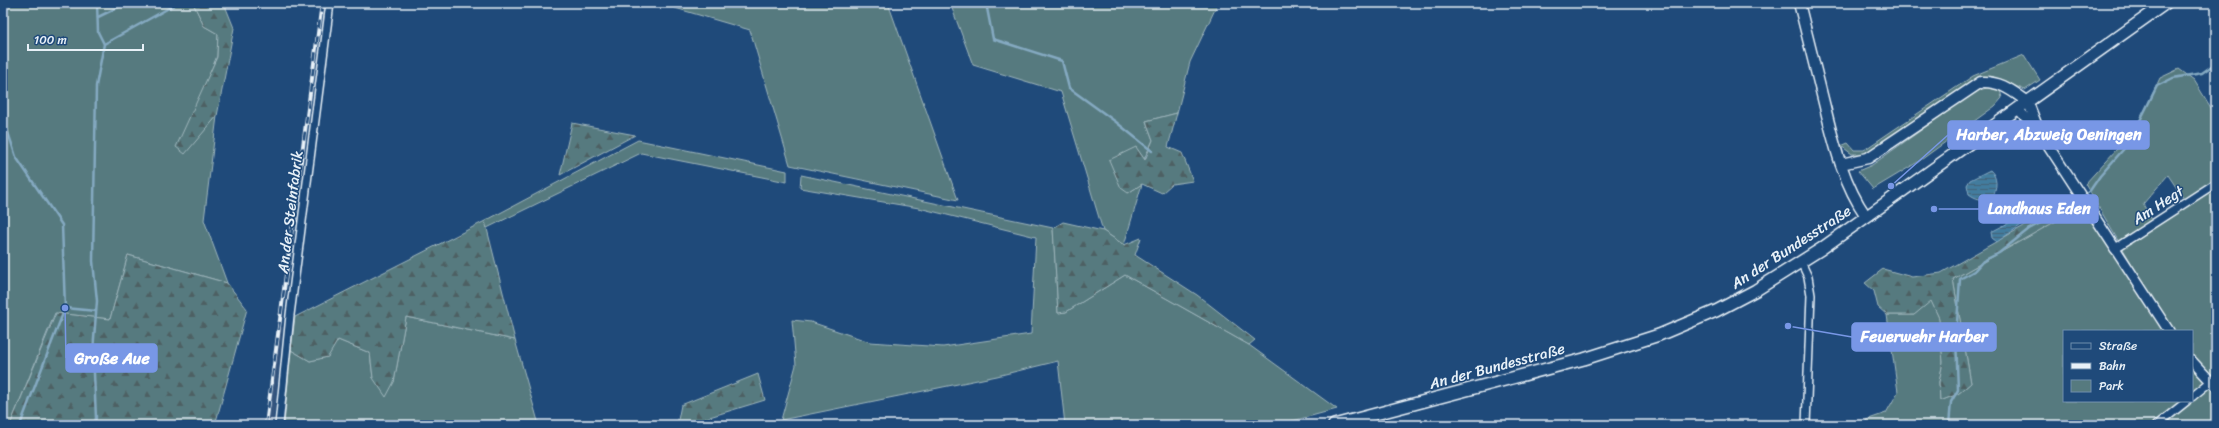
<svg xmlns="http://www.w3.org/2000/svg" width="2219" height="428" viewBox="0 0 2219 428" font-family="Sriracha,sans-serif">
	<defs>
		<pattern id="forest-firs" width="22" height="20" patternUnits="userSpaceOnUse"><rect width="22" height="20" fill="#567a7f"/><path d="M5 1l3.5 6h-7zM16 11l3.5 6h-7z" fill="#4e6164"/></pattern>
		<pattern id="water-rules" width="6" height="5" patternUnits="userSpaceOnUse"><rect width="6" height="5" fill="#437b9e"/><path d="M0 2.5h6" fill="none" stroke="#446478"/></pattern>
	</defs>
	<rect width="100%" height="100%" fill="#1f4a7a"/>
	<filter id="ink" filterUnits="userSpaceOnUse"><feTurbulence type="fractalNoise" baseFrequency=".025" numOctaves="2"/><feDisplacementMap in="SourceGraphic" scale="8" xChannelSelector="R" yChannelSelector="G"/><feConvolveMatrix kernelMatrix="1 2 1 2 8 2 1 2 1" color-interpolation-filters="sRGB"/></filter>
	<g filter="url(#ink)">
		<path fill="#34547e" d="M279,327H283L273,425H266Z"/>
		<g fill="#567a7f" stroke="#9fb6bc" fill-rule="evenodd">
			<path d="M3,3H193L204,26L218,34L217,56L205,85L185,153L217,116L204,220L227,283L128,255L110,319L55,313L10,425H3Z"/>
			<path d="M658,3H888L958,200L790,165L750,30Z"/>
			<path d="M950,3H1218L1190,62L1177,113L1146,121L1153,140L1128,193L1142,184L1124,245L1103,231L1061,92L973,65Z"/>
			<path d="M2024,55L2040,80L2025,90L1996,78H1979L1869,154H1852L1841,146L1848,143L1854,150H1864L1973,76Z"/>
			<path d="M2179,69L2194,80L2216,116V386L2192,360V331H2171L2085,184L2137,127L2160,78ZM2168,175L2184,199L2152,220L2143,204Z"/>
			<path d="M1990,87L2000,90L2002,98L1995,106L1918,162L1873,189L1858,171L1872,165L1976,91Z"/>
			<path d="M638,140L787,171V182L641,153L485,229V221Z"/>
			<path d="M801,175L1053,228L1058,313L1066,312L1125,275L1249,345L1337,409L1278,425H1065L1058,361L997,376L781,420L796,365L792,320L811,322L870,342L943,347L1031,334L1036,237L919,208L800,188Z"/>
			<path d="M2081,207L2168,331H2064V401H2192V362L2216,388V425H1867L1866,420L1886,413L1898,392L1887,315H1914L1931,300L1939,318L1943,362L1939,382L1940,401L1958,394L1971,383L1953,279Z"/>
			<path d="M406,317L515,340L539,425H284L291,350L310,361L327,357L338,340L370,353L373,378L394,382Z"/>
		</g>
		<g fill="url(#forest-firs)" stroke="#9fb6bc">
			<path d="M193,3H224L234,28L217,116L185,154L176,147L217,57L218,34L204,26Z"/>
			<path d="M1177,113L1168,147L1182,153L1193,181L1172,184L1162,193L1142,184L1128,193L1121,188L1109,160L1136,147L1145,160L1153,140L1146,121Z"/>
			<path d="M572,123L635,135L560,175Z"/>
			<path d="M2075,197L2081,207L1953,279L1971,383L1958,394L1940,401L1939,382L1943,362L1939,318L1931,301L1914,315H1887L1878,307L1874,291L1865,283L1883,269L1912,277L1941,273Z"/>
			<path d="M485,221L515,340L406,317L394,382L386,397L373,378L370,353L338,340L328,357L310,361L291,350L295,317Z"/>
			<path d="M1063,222L1103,231L1124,245L1141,238L1135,255L1197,295L1255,340L1249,345L1125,275L1066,312L1058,313L1053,228Z"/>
			<path d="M128,255L227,283L247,309L215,425H10L56,313L110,319Z"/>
			<path d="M758,374L765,400L703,419L700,425H677L681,405Z"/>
		</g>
		<g fill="url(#water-rules)" stroke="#85aac2">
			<path d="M1990,170C1998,177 1997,188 1993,197C1985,201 1977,200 1969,194L1967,185L1970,180Z"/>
			<path d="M2020,217L2024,223L1997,242L1992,238L1991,232Z"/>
		</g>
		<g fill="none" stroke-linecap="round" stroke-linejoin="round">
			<g stroke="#85aac2" stroke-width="2.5">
				<path d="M986,3L993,39L1062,61L1069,88L1116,122L1152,151"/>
				<path d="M98,17L127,3"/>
				<path d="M104,44L178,3"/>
				<path d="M3,117L16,157L62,225L65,308L20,425"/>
				<path d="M2084,195L2089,192L2100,176L2129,143L2157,86L2173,78L2202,73L2216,63"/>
				<path d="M65,308L96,311"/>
				<path d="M94,425L96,418L93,351L97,301L93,261L96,86L104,44L98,32L97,3"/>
				<path d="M1949,425L1951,402L1958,390L1956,337L1960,279L1974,271L1983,261L1999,253L2029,229L2052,217L2055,210L2065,204L2080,198"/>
			</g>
			<defs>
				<g id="minor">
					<path d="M2114,249L2216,183"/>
					<path d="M1801,262L1808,277L1811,295L1806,425"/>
					<path d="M2192,397L2210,382"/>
					<path d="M279,425L290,315L330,3"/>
					<path d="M2157,425L2187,401"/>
				</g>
				<g id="tertiary">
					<path d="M2028,102L2039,130"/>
					<path d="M2018,109L2042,136L2169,331"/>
					<path d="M1992,128L2021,126L2036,132"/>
					<path d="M2192,361L2216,387"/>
				</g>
				<g id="secondary">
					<path d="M1799,3C1807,35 1815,67 1823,99C1833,139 1842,182 1866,216"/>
					<path d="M1841,164L1868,158L1981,82C2001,81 2012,91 2028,102"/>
				</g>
				<path id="primary" d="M1334,425L1584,359L1659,335L1716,311L1756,290L1821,249L2166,3"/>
			</defs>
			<use href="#minor" stroke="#e8f1f8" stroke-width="10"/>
			<use href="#tertiary" stroke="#e8f1f8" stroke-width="12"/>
			<use href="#secondary" stroke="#e8f1f8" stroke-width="13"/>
			<use href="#primary" stroke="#e8f1f8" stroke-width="14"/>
			<use href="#minor" stroke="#1f4a7a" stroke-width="7"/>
			<use href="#tertiary" stroke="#1f4a7a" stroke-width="9"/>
			<use href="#secondary" stroke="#1f4a7a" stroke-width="10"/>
			<use href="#primary" stroke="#1f4a7a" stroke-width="11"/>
			<defs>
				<path id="rail" d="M266,425L322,3"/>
			</defs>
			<use href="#rail" stroke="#e8f1f8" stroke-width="4"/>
			<use href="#rail" stroke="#1f4a7a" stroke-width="2.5" stroke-dasharray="8" stroke-linecap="butt"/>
		</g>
	</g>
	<g text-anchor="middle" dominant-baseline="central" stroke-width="3" stroke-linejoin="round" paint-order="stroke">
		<g font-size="15" fill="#e8f1f8" stroke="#1f4a7a">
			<text transform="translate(2158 205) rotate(-33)">Am Hegt</text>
			<text transform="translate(290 212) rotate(-83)">An der Steinfabrik</text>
			<text transform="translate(1791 247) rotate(-33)">An der Bundesstraße</text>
			<text transform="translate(1497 366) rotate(-15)">An der Bundesstraße</text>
		</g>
	</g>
	<path fill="none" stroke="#7897e6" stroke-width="1.5" d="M1891 186L1948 135M1934 209L1979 209M1788 326L1852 337M65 308L66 358"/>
	<g fill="#7897e6" stroke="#1f4a7a" stroke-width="1.5">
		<circle cx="1891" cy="186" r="4"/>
		<circle cx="1934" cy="209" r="4"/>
		<circle cx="1788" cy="326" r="4"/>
		<circle cx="65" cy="308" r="4"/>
	</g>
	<g fill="#7897e6" stroke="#7897e6" stroke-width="1.5">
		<rect x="1948" y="121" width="201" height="28" rx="4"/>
		<rect x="1979" y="195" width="119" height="28" rx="4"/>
		<rect x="1852" y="323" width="144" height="28" rx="4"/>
		<rect x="66" y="344" width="91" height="28" rx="4"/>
	</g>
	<g font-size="16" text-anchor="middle" font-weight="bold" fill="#fff">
		<text x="2049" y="140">Harber, Abzweig Oeningen</text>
		<text x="2039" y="214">Landhaus Eden</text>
		<text x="1924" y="342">Feuerwehr Harber</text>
		<text x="112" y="364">Große Aue</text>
	</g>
	<rect width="2219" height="428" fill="none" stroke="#1f4a7a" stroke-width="16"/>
	<rect x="8" y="8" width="2203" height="412" fill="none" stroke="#e8f1f8" stroke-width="1.5" filter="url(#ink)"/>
	<rect x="2063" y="330" width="130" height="72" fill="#1f4a7a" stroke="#6f8dac"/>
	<rect x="2071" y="343" width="20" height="6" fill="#1f4a7a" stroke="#6f8dac"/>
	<text x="2099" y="350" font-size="12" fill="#e8f1f8">Straße</text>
	<rect x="2071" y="363" width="20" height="6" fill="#e8f1f8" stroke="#6f8dac"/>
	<text x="2099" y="370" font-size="12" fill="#e8f1f8">Bahn</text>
	<rect x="2071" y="380" width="20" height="12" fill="#567a7f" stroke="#6f8dac"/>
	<text x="2099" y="390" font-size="12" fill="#e8f1f8">Park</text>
	<path d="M28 44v6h115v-6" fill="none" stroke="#e8f1f8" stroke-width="2"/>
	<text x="34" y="44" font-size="12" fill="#e8f1f8" stroke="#1f4a7a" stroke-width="3" paint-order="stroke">100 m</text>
</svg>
